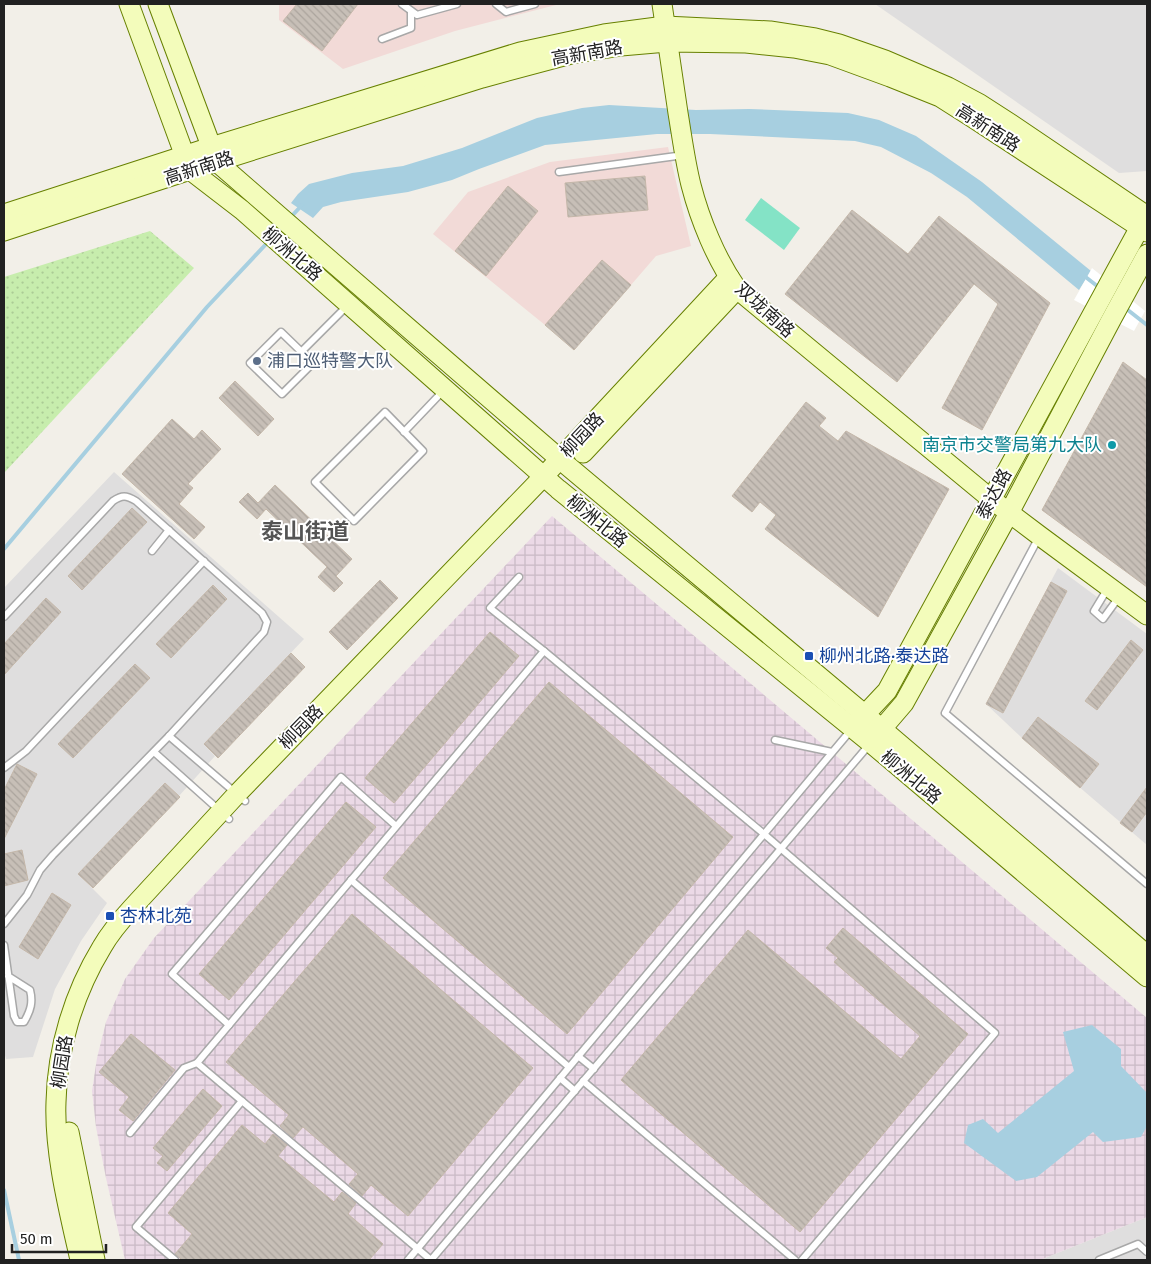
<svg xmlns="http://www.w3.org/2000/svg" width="1151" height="1264" viewBox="0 0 1151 1264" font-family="'Fira Sans','Noto Sans SC',sans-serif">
	<defs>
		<pattern id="industrial-grid" width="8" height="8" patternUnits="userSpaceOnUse" patternTransform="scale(1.25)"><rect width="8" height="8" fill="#ebd9e6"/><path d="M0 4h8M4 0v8" fill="none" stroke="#c9bac5"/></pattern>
		<pattern id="grass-dots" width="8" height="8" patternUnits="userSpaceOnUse" patternTransform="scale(1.25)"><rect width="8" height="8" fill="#c7edad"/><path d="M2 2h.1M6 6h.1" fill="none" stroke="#abcb95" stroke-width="1.8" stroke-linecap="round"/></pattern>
		<pattern id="building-back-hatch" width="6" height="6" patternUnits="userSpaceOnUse" patternTransform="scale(1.25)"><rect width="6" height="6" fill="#c7bfb7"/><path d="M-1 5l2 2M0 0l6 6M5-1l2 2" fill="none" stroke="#aba49d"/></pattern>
	</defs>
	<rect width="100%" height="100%" fill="#f2efe8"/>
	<g fill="#dfdede">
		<path d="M875,4H1147V171L1119,173Z"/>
		<path d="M114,472L304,639L204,744L215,756L179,796L165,783L78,874L107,903L81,941L55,989L33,1057L6,1059L4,1052V588Z"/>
		<path d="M1058,568L1147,634V845L1022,738L986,704Z"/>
		<path d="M1147,1217V1260H1040Z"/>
	</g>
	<g fill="#f2dad7">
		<path d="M279,4H560L455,31L343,69L279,20Z"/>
		<path d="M668,147L691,246L656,256L631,285L545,325L433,234L468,192L550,162Z"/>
	</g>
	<path fill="url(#industrial-grid)" d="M552,516L1147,1018V1217L1040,1260H125L106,1178L96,1127L92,1091L97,1058L106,1022L125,979L154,938Z"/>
	<path fill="url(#grass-dots)" d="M150,231L194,268L4,473V277Z"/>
	<path fill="#84e3c6" d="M761,198L800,228L784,250L745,220Z"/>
	<g fill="#a7cfe0">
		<path d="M609,105L696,110L749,109L848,113L879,120L916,136L982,182L1091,271L1079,290L967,197L931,173L881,147L855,141L710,134H657L545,145L479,169L452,180L408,192L341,202L323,207L313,218L291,203L298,194L309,184L352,173L403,166L462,148L537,118L582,108Z"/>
		<path d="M1092,1025L1121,1049V1066L1147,1093V1126L1141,1137L1103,1142L1093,1132L1037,1177L1016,1181L964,1143L968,1125L983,1119L998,1133L1074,1071L1063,1032Z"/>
	</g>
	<path fill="#fff" d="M1092,268L1145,311L1134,331L1074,300Z"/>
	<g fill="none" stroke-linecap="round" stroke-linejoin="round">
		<g stroke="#a7cfe0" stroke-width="4">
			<path d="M290,218L302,205"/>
			<path d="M1083,275L1101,289"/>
			<path d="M1124,307L1147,325"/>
			<path d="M4,549L207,307L268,242"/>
			<path d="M4,1190L19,1260"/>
		</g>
	</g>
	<g fill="url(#building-back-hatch)" stroke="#c4b7a9">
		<path d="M297,4H358L322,51L283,21Z"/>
		<path d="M645,176L648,210L568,217L565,183Z"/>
		<path d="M508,186L538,211L486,276L455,251Z"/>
		<path d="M852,210L908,254L939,216L1050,303L982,430L942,408L998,304L974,284L897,382L785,294Z"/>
		<path d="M602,260L631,285L574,350L545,325Z"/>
		<path d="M1123,362L1147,380V587L1042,510Z"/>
		<path d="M235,381L274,419L258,436L219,398Z"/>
		<path d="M806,402L826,418L819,426L838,441L846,431L949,489L878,617L765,529L776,515L760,502L752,512L732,496Z"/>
		<path d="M172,419L194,439L202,430L221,449L188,484L193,488L179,504L205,527L194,539L122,474Z"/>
		<path d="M275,485L352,559L336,576L343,583L334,592L318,577L327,567L266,509L257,519L239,502L248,493L258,503Z"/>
		<path d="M132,508L147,522L82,590L68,576Z"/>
		<path d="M380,580L398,598L347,650L329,632Z"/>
		<path d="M1051,582L1067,591L1003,713L986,704Z"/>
		<path d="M213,585L227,599L171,658L156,644Z"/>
		<path d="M46,598L61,612L4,675V644Z"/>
		<path d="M490,632L519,656L394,803L365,778Z"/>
		<path d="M1131,640L1143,650L1097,710L1085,701Z"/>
		<path d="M291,653L305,667L218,758L204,744Z"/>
		<path d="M135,664L150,678L73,758L58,744Z"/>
		<path d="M549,682L733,837L567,1034L383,878Z"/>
		<path d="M1038,717L1099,764L1080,788L1022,738Z"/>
		<path d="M17,764L37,774L4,839V790Z"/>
		<path d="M165,783L180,797L93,888L78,874Z"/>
		<path d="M1147,787V812L1132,832L1120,823Z"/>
		<path d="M346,802L376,827L229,1000L199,974Z"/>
		<path d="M22,850L28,880L4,886V854Z"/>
		<path d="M52,893L71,905L38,959L19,947Z"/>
		<path d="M352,914L533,1068L408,1216L371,1185L362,1196L349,1184L358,1174L303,1127L293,1138L280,1126L289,1115L226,1062Z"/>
		<path d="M843,928L968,1034L800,1232L621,1080L748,930L901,1059L920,1036L834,962L838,958L826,948Z"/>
		<path d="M131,1034L175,1070L133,1121L119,1110L129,1097L99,1072Z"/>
		<path d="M203,1089L222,1106L167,1171L157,1163L163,1156L153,1148Z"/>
		<path d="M242,1125L265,1144L273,1134L287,1145L278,1156L334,1202L342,1192L356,1203L348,1214L383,1244L369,1260H182L180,1258L175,1254L192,1234L168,1213Z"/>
	</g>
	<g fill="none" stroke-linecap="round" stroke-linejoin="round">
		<defs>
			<g id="lane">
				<path d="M402,4L417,15L457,4"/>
				<path d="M496,4L506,12L535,4"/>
				<path d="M382,39L411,28V11"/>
				<path d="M559,172L684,155"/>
				<path d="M281,332L313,363L282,394L250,363Z"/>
				<path d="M301,352L348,305"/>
				<path d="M385,412L423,451L354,521L315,482Z"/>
				<path d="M404,432L444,390"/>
				<path d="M1039,537L945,713L1147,884"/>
				<path d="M152,551L169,530"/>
				<path d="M519,577L490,608L544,651"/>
				<path d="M1108,588L1094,611L1103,619L1119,597"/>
				<path d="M4,617L113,501C122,495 126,495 136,501L262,613L267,622L264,632L169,736L53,855L40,870L27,895L4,924"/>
				<path d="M169,736L245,801"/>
				<path d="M775,740L832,752"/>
				<path d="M154,752L229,819"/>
				<path d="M4,768L26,751L204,561"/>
				<path d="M351,880L569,1067"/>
				<path d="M4,945L14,1016L17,1022H24C31,1010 33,1002 30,990L8,976"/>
				<path d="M229,1025L172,974L341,777L396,826"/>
				<path d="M578,1056L594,1069"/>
				<path d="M560,1078L575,1091"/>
				<path d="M583,1081L795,1260"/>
				<path d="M242,1101L197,1063L544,651L764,834L995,1033L802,1260"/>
				<path d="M130,1133L184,1068L197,1063"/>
				<path d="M175,1260L136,1227L242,1101L431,1260"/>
				<path d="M408,1260L851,730"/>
				<path d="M431,1260L869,745"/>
				<path d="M1099,1260L1138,1244L1147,1252"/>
			</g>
			<g id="secondary">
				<path d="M129,4L190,170L242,210L558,489L871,743L1147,977"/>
				<path d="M158,4L217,162L317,249L569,467L882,729L1147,955"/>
				<path d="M662,4C667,40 673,77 678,113C682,137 685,161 691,185C700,220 716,259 737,289L991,499L1040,536L1147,615"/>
				<path d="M4,214L211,147L520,52L604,34L665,26L770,31L815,38L839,44L885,60L948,87L980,104L1011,124L1147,216"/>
				<path d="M4,231L190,170L482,78L571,54L621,46L667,42L746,43L794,48L830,55L890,77L940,97L973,118L1147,232"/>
				<path d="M583,453L737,289"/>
				<path d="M857,723L887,691L1140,227L1147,218"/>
				<path d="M874,738L904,703L1009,513L1111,320L1147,254"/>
				<path d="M69,1132L95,1260"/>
				<path d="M80,1260C69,1211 54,1153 56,1102C57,1048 74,993 102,947C110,933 121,920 132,908L237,794L544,476L729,277"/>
			</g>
		</defs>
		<use href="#lane" stroke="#a8a8a8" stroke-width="9"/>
		<use href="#secondary" stroke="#678001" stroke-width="21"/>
		<use href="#lane" stroke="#fff" stroke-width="6"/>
		<use href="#secondary" stroke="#f3fcbb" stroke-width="19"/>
	</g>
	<circle fill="#5c6f8a" stroke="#fff" stroke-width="2" cx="257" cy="361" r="5"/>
	<circle fill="#0f9aa8" stroke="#fff" stroke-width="2" cx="1112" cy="445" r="5"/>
	<g fill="#1a4fb4" stroke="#fff" stroke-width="2">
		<rect x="804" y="651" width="10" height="10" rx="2.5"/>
		<rect x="105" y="911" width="10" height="10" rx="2.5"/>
	</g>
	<g text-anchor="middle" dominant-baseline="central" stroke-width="4" stroke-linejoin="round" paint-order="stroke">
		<g font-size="18" fill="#212121" stroke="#fff">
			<text transform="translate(587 53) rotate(-10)">高新南路</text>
			<text transform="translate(988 128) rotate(33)">高新南路</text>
			<text transform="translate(199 168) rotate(-18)">高新南路</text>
			<text transform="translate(292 254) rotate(41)">柳洲北路</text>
			<text transform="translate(765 310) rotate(42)">双垅南路</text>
			<text transform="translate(582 435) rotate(-47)">柳园路</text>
			<text transform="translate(994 494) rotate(-62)">泰达路</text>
			<text transform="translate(597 521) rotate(39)">柳洲北路</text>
			<text transform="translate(301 727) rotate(-46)">柳园路</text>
			<text transform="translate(911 777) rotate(40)">柳洲北路</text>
			<text transform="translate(62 1062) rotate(-81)">柳园路</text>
		</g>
		<g font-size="18" fill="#4e5e75" stroke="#fff" text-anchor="start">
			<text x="267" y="361">浦口巡特警大队</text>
		</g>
		<g font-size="18" fill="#0d838f" stroke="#fff" text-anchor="end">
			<text x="1102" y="445">南京市交警局第九大队</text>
		</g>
		<g font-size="18" fill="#164399" stroke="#fff" text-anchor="start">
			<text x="819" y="656">柳州北路·泰达路</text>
			<text x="120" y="916">杏林北苑</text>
		</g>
		<g font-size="22" font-weight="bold" fill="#545454" stroke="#fff">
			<text x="305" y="531">泰山街道</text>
		</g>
	</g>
	<rect width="1151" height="1264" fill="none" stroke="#212121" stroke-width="10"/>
	<path d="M12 1244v8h94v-8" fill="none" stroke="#212121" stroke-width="2.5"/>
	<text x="20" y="1244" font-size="15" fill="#212121" stroke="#ffffff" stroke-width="4" paint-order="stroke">50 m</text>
</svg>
